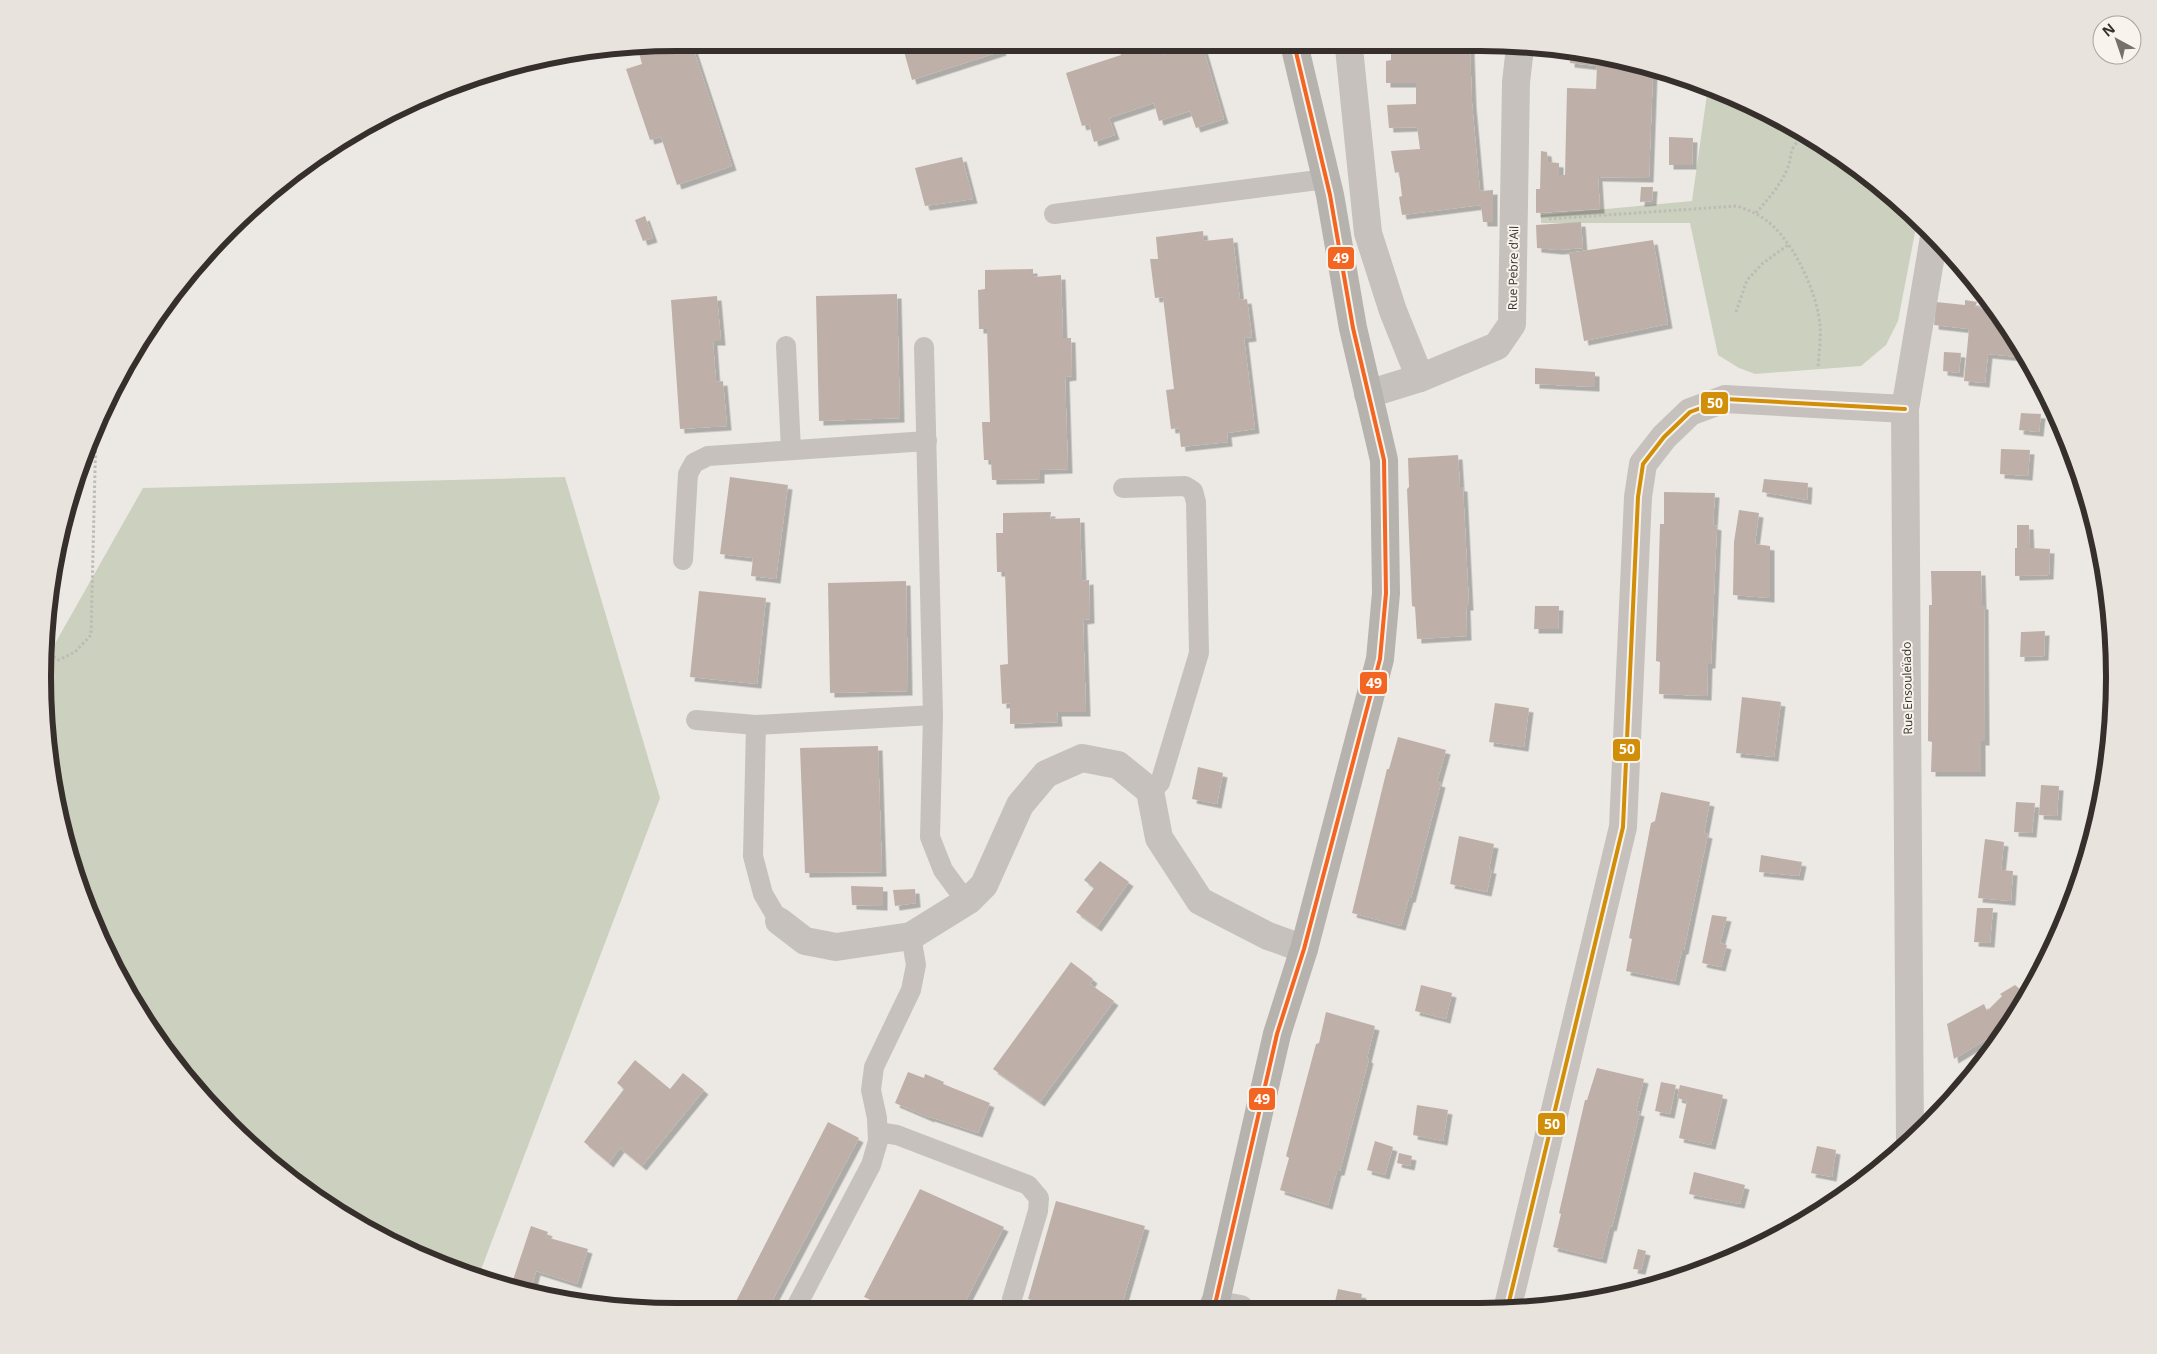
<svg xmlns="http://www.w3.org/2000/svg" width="2157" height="1354" viewBox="0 0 2157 1354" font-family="'Open Sans',sans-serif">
	<defs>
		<filter id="shadow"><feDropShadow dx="4.5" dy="4.5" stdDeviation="0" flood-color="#0004"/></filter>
	</defs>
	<rect width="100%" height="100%" fill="#ece9e4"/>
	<g fill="#ccd1bf">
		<path d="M1708,87L1723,91L1866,174L1917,222L1898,321L1886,345L1861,366L1755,374L1739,368L1718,355L1690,223H1541V215L1692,201Z"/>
		<path d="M565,477L660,798L479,1275L434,1263L291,1180L200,1096L150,1030L108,957L64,841L43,677L44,663L143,488Z"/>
	</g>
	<g fill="#beb0a8" filter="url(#shadow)">
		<path d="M652,48H693L732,166L677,185L661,137L650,140L626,69L642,64L639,53Z"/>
		<path d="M903,48H1001L1002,51L912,80Z"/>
		<path d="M1118,48H1161L1163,55L1186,48H1203L1224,119L1196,128L1190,111L1159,121L1154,103L1109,118L1115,135L1094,142L1089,124L1082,126L1066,73L1121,55Z"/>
		<path d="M1391,48H1470L1472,103L1480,191L1493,190V222H1483L1481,205L1402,215L1399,197L1402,196L1399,172L1395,173L1391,151L1420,149L1417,127L1389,128L1387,105L1416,104V83H1386V61L1391,60Z"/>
		<path d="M1571,50L1653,72L1649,178L1598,177L1600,209L1536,213V189H1540L1541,151L1547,152L1548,162L1559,163V175H1565L1567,88L1596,89L1597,66L1570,63Z"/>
		<path d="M1669,137L1693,138L1692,165H1669Z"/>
		<path d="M962,157L973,199L925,206L915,168Z"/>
		<path d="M1641,187H1653L1652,201L1640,202Z"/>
		<path d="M645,216L653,238L643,241L635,220Z"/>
		<path d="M1581,222L1583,248L1558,250L1537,248L1536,225Z"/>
		<path d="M1203,231L1204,241L1233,238L1240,300L1247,299L1252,337L1244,338L1255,429L1227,433L1228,442L1181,447L1179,428L1171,429L1166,390L1174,389L1163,297L1155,298L1150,259H1158L1156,237Z"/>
		<path d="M1653,240L1668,324L1584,341L1569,253Z"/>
		<path d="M1033,269V277L1061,275L1063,338H1071L1072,376L1065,377L1068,469L1040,470V479L992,480L991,460H984L982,422H990L987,329H979L978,290L985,289V270Z"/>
		<path d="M897,294L900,418L819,421L816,296Z"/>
		<path d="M717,296L721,341H713L716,382L723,381L727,426L680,429L671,300Z"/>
		<path d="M1965,300L1977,302L1975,307L1994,311L2028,358L1988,354L1985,383L1964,381L1969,329L1934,325L1936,302L1965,305Z"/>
		<path d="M1944,352L1961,353L1959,373L1943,371Z"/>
		<path d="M1535,368L1595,372V387L1535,384Z"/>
		<path d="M2021,413L2041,414L2039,432L2019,430Z"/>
		<path d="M2001,449L2030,450L2028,476L2000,474Z"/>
		<path d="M1458,455L1460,487H1463L1469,606H1466L1467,636L1417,639L1415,607L1412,606L1407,489L1409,487L1408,458Z"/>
		<path d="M730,477L788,485L776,579L751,576L753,558L720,554Z"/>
		<path d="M1764,479L1808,483L1807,500L1762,492Z"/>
		<path d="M1664,492L1715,493L1713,525L1717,526L1711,664H1708L1707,696L1659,694L1660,662L1656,661L1660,524H1664Z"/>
		<path d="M1739,510L1759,513L1755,544L1770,546V598L1733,595L1734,542Z"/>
		<path d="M1051,512L1050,519L1080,518L1082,581L1089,580L1090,619L1083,620L1086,712H1057L1058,722L1010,724V703L1002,704L1000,665L1008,664L1005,572H997L996,533H1003V513Z"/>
		<path d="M2017,525H2029L2030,548L2050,549L2049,575L2015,576V548H2017Z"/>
		<path d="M1931,571H1981L1982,605H1984L1985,741H1981V772H1931L1932,742L1928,741L1929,605H1932Z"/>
		<path d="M906,581L908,691L830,693L828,583Z"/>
		<path d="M699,591L766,598L757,684L690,677Z"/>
		<path d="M1535,606H1559L1558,629H1534Z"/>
		<path d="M2045,631L2044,656L2020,657L2021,632Z"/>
		<path d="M1742,697L1781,702L1774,757L1736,753Z"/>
		<path d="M1495,703L1529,708L1524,747L1489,742Z"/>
		<path d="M1398,737L1446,750L1437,782L1441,783L1411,898H1409L1401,926L1352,913L1387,769H1389Z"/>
		<path d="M878,746L882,872L805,873L800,748Z"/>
		<path d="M1198,767L1223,773L1217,804L1192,799Z"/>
		<path d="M2041,785L2059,786L2057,816L2039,815Z"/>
		<path d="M1661,792L1710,802L1704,833L1708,834L1684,950H1682L1675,981L1626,971L1632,939L1629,938L1651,823L1655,821Z"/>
		<path d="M2016,802L2035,803L2032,833L2014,832Z"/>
		<path d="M1459,836L1494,844L1489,869H1492L1487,892L1450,884Z"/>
		<path d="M1985,839L2004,842L2001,870L2013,871L2011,901L1978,898Z"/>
		<path d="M1761,855L1802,862L1799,876L1759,872Z"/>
		<path d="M1100,861L1129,882L1097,927L1076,912L1094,888L1084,880Z"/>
		<path d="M851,886L883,887V906L852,905Z"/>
		<path d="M915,889L916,903L895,906L893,890Z"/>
		<path d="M1977,908H1993L1990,943L1974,942Z"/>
		<path d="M1712,915L1727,917L1720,943L1727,945L1721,967L1702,963Z"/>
		<path d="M1071,962L1093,979L1090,984L1114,1001L1040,1102L993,1069Z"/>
		<path d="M1421,985L1452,993L1446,1019L1415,1011Z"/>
		<path d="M2015,985L2026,994L2005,1028L1954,1059L1947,1024L1984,1004L1987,1011L2002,996L2000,994Z"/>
		<path d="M1326,1012L1375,1026L1367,1058L1369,1059L1340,1171H1337L1328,1205L1280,1190L1289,1158L1286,1156L1316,1044L1319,1043Z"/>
		<path d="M635,1060L670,1089L683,1073L704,1090L642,1166L620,1148L609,1163L584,1142L624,1089L617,1083Z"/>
		<path d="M1597,1068L1644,1079L1636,1111L1640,1112L1612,1227L1610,1226L1602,1259L1553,1247L1561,1214L1559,1213L1585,1100H1587Z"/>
		<path d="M908,1072L924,1078L925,1074L944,1082L943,1084L990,1103L978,1133L930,1117V1118L895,1103Z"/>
		<path d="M1661,1082L1676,1085L1670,1114L1655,1111Z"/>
		<path d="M1680,1085L1723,1095L1711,1145L1679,1138L1687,1101L1677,1098Z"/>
		<path d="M1417,1105L1448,1110L1443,1141L1413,1135Z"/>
		<path d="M828,1122L859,1138L769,1307H733Z"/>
		<path d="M1375,1141L1393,1147L1385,1175L1367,1170Z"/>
		<path d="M1817,1146L1836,1150L1832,1177L1811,1173Z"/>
		<path d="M1399,1153L1412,1156L1410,1166L1397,1163Z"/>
		<path d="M1694,1172L1745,1185L1740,1204L1689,1194Z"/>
		<path d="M920,1189L1004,1227L962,1308L887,1307L864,1297Z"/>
		<path d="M1056,1201L1145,1226L1121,1308H1059L1028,1299Z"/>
		<path d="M531,1226L548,1232L546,1237L588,1249L577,1284L536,1271L532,1286L513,1280Z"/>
		<path d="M1638,1249L1646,1251L1641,1270L1633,1269Z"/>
		<path d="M1338,1289L1362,1294L1359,1309L1334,1306Z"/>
	</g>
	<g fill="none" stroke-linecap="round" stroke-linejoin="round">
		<g stroke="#bebab5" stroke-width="3" stroke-dasharray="2.5 2.5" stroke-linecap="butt">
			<path d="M1756,213C1768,199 1781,185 1788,167C1793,153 1788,151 1800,139H1807"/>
			<path d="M1549,219L1737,206C1751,211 1763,216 1774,227C1796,248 1818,295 1820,326C1821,339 1819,354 1818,368"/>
			<path d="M1736,312L1747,280L1763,263L1788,245"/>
			<path d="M45,651L59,660L75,652L91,635L96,429"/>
		</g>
		<g stroke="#c6c1bc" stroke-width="20">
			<path d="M1054,214L1326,179"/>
			<path d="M786,346L791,450"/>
			<path d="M1123,488L1185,486L1193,491L1196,502L1199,653L1160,783L1150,791"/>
			<path d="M683,560L688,474L694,463L708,456L927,441"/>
			<path d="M933,715L930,837L943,870L957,889L969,900"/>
			<path d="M696,720L756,725L933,715L924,347"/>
			<path d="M756,725L753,856L763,894L779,921"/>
			<path d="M878,1132L897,1135L1028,1185L1039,1198L1038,1211L1012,1299"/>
			<path d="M796,1307L871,1165L878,1141L877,1118L871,1090L874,1067L911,990L916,965L911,936"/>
		</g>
		<g stroke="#c6c1bc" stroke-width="28">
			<path d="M1349,48L1368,233L1393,311L1420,378"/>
			<path d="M1368,394L1420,378L1497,346L1512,324L1516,82L1520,48"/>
			<path d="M779,921L805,941L836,947L911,936L969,900L984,885L1020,805L1046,774L1082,758L1118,765L1150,791L1159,838L1200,901L1268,936L1304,949"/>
			<path d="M1910,1142L1905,409L1934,237"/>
			<path d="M1214,1304L1240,1309"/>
			<path d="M1507,1310L1623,827L1638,497L1643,464L1664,437L1690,412L1725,399L1905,409"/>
		</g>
		<path stroke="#b6b2ad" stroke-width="28" d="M1214,1309L1277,1034L1304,949L1380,659L1386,593L1384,460L1353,328L1330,195L1295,48"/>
		<defs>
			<path id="bus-1" d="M1214,1309L1277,1034L1304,949L1380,659L1386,593L1384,460L1353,328L1330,195L1295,48"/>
			<path id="bus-2" d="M1507,1310L1623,827L1638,497L1643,464L1664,437L1690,412L1725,399L1905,409"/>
		</defs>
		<use href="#bus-1" stroke="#f8f3ec" stroke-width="8"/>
		<use href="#bus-2" stroke="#f8f3ec" stroke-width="8"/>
		<use href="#bus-1" stroke="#f26522" stroke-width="4"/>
		<use href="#bus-2" stroke="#d08e09" stroke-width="4"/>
	</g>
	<g text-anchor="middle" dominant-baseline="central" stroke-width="4" stroke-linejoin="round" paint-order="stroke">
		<g font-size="12" fill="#362f2b" stroke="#f8f3ec">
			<text transform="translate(1513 268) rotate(-89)">Rue Pebre d'Ail</text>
			<text transform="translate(1907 688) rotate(-91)">Rue Ensouleïado</text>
		</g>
	</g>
	<path d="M0 0H2157V1354H0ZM677 51H1480A626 626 0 0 1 2106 677V677A626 626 0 0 1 1480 1303H677A626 626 0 0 1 51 677V677A626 626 0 0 1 677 51Z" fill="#e8e3dd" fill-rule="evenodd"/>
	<path fill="none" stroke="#362f2b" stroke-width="6" d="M677 51H1480A626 626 0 0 1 2106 677V677A626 626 0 0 1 1480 1303H677A626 626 0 0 1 51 677V677A626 626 0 0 1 677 51Z"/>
	<g stroke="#f8f3ec" stroke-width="2">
		<rect x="1327" y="246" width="28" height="24" rx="5" fill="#f26522"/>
		<rect x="1700" y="391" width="29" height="24" rx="5" fill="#d08e09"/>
		<rect x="1359" y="671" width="29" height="24" rx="5" fill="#f26522"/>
		<rect x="1612" y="738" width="29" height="24" rx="5" fill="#d08e09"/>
		<rect x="1248" y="1087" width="28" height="24" rx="5" fill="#f26522"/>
		<rect x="1537" y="1112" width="29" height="24" rx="5" fill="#d08e09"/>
	</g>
	<g font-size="14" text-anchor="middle" font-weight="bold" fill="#fff">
		<text x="1341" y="263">49</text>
		<text x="1715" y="408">50</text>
		<text x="1374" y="688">49</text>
		<text x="1627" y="754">50</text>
		<text x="1262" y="1104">49</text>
		<text x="1552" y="1129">50</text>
	</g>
	<g transform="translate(2117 40) rotate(320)"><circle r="24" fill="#f8f3ec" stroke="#aaa59f"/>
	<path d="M0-4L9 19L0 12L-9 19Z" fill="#76706c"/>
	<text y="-8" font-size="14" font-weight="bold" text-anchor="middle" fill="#362f2b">N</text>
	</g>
</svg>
